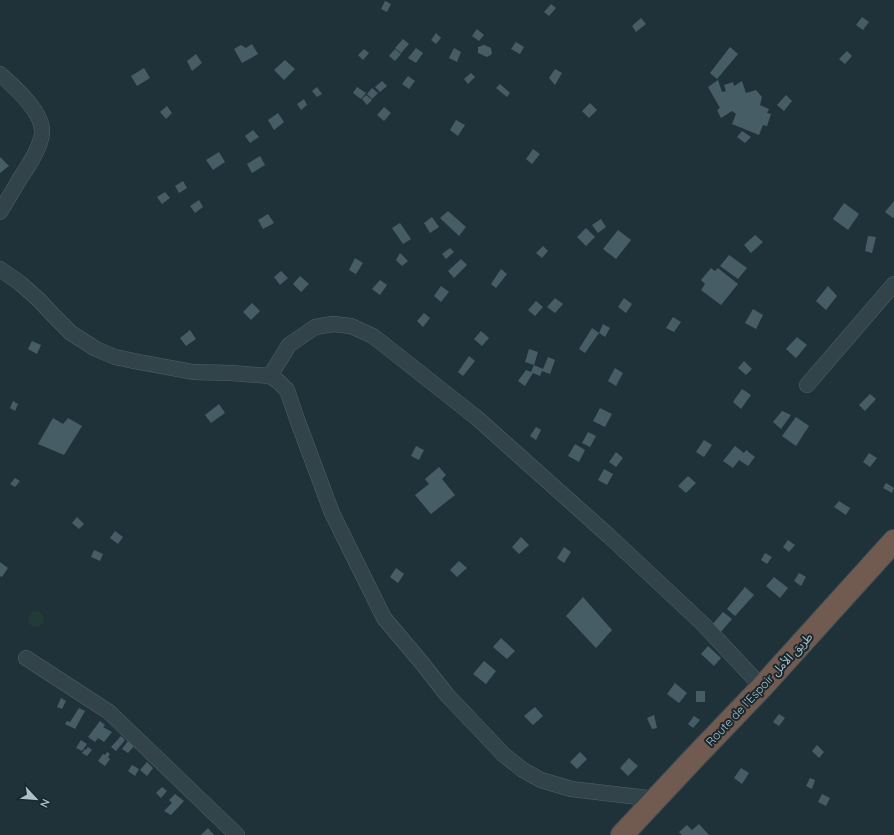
<svg xmlns="http://www.w3.org/2000/svg" width="894" height="835" viewBox="0 0 894 835" font-family="Quicksand,'Noto Sans Arabic',sans-serif">
	<rect width="100%" height="100%" fill="#1f323a"/>
	<circle fill="#213b36" cx="36" cy="619" r="8"/>
	<g fill="#475d66">
		<path d="M385,1L391,4L387,12L381,9Z"/>
		<path d="M551,4L556,8L549,16L544,12Z"/>
		<path d="M862,17L869,22L863,30L856,25Z"/>
		<path d="M641,18L646,24L636,32L632,26Z"/>
		<path d="M477,29L484,35L479,41L472,36Z"/>
		<path d="M436,33L441,38L436,44L431,40Z"/>
		<path d="M403,39L409,44L401,53L395,48Z"/>
		<path d="M516,42L524,47L520,54L511,49Z"/>
		<path d="M252,44L258,54L242,63L234,49L241,45L246,48Z"/>
		<path d="M484,45L491,48L492,54L487,57L478,53V47Z"/>
		<path d="M730,47L738,54L717,79L710,73Z"/>
		<path d="M416,48L423,53L416,63L408,58Z"/>
		<path d="M454,48L461,52L457,62L449,58Z"/>
		<path d="M364,49L369,53L363,60L358,55Z"/>
		<path d="M395,49L401,54L395,61L389,56Z"/>
		<path d="M847,51L852,56L845,64L839,59Z"/>
		<path d="M196,54L202,63L192,71L187,61Z"/>
		<path d="M285,60L295,69L284,80L274,70Z"/>
		<path d="M144,68L150,78L137,86L131,76Z"/>
		<path d="M555,69L562,73L555,85L549,78Z"/>
		<path d="M471,73L475,77L468,84L464,79Z"/>
		<path d="M408,76L415,81L409,89L402,84Z"/>
		<path d="M718,80L722,92L726,91L724,85L733,82L734,86L742,81L746,93L756,90L762,97L760,105L769,109L767,113L771,114L767,126L763,125L759,135L732,124L736,114L732,111L721,118L717,110L720,108L708,87Z"/>
		<path d="M382,81L387,86L380,92L375,87Z"/>
		<path d="M500,84L510,93L507,97L496,88Z"/>
		<path d="M317,87L322,94L317,97L312,91Z"/>
		<path d="M357,87L366,93L361,99L353,93Z"/>
		<path d="M372,88L378,93L372,99L367,94Z"/>
		<path d="M366,95L372,100L367,105L362,99Z"/>
		<path d="M786,95L792,101L784,111L777,105Z"/>
		<path d="M304,99L307,105L301,110L297,104Z"/>
		<path d="M590,103L597,110L589,118L582,111Z"/>
		<path d="M167,106L172,113L166,119L160,112Z"/>
		<path d="M384,107L391,113L384,121L377,115Z"/>
		<path d="M278,113L284,122L274,130L268,120Z"/>
		<path d="M456,120L465,125L458,136L450,130Z"/>
		<path d="M253,130L259,137L250,143L245,136Z"/>
		<path d="M742,131L751,137L745,143L737,137Z"/>
		<path d="M533,149L540,154L532,164L526,159Z"/>
		<path d="M219,152L225,162L213,170L206,160Z"/>
		<path d="M260,156L265,165L252,173L247,164Z"/>
		<path d="M0,157L9,166L0,173Z"/>
		<path d="M183,181L187,188L179,193L175,186Z"/>
		<path d="M165,192L170,198L162,204L157,197Z"/>
		<path d="M199,200L203,207L195,213L190,206Z"/>
		<path d="M894,201V217L893,218L885,212Z"/>
		<path d="M844,203L859,214L848,230L833,219Z"/>
		<path d="M448,211L466,227L459,236L440,218Z"/>
		<path d="M268,214L274,223L263,229L258,220Z"/>
		<path d="M432,217L439,227L430,233L424,223Z"/>
		<path d="M601,219L606,227L598,233L592,225Z"/>
		<path d="M400,223L411,239L403,244L392,228Z"/>
		<path d="M586,228L595,237L586,246L577,237Z"/>
		<path d="M618,230L631,240L616,259L603,249Z"/>
		<path d="M755,235L763,242L751,253L744,245Z"/>
		<path d="M868,236L876,237L872,253L865,251Z"/>
		<path d="M543,246L548,251L542,258L536,253Z"/>
		<path d="M450,248L454,252L446,259L442,254Z"/>
		<path d="M400,253L408,261L402,266L396,260Z"/>
		<path d="M729,255L747,268L738,279L720,266Z"/>
		<path d="M355,258L363,263L356,274L349,270Z"/>
		<path d="M461,259L467,265L454,278L448,271Z"/>
		<path d="M711,268L715,271L718,268L738,284L721,305L701,290L705,284L701,280Z"/>
		<path d="M501,269L507,274L496,288L491,284Z"/>
		<path d="M281,271L288,278L280,285L274,277Z"/>
		<path d="M300,276L309,284L301,292L293,284Z"/>
		<path d="M380,280L387,285L380,295L372,289Z"/>
		<path d="M441,286L449,292L441,302L434,296Z"/>
		<path d="M828,286L837,296L826,310L816,301Z"/>
		<path d="M555,298L563,304L555,313L547,307Z"/>
		<path d="M624,298L632,304L626,313L618,307Z"/>
		<path d="M536,301L543,307L535,316L528,310Z"/>
		<path d="M252,303L260,311L251,320L243,312Z"/>
		<path d="M753,309L763,315L756,329L745,323Z"/>
		<path d="M424,313L430,318L423,327L417,321Z"/>
		<path d="M673,317L681,322L674,332L666,328Z"/>
		<path d="M603,324L610,328L605,337L599,333Z"/>
		<path d="M592,328L599,333L585,353L579,349Z"/>
		<path d="M190,330L196,339L186,346L180,338Z"/>
		<path d="M481,331L489,338L482,346L474,339Z"/>
		<path d="M797,337L807,345L796,358L786,349Z"/>
		<path d="M32,341L41,345L37,354L28,349Z"/>
		<path d="M529,349L538,352L534,365L525,362Z"/>
		<path d="M469,356L475,361L463,376L458,372Z"/>
		<path d="M548,357L555,360L550,374L542,371L540,376L533,373L525,386L518,381L526,370L531,372L534,365L543,369Z"/>
		<path d="M744,361L752,369L746,375L738,368Z"/>
		<path d="M615,368L623,373L616,386L608,381Z"/>
		<path d="M742,389L751,395L741,409L733,402Z"/>
		<path d="M870,394L876,399L865,411L859,405Z"/>
		<path d="M13,401L18,404L15,411L10,408Z"/>
		<path d="M219,404L225,413L211,423L205,415Z"/>
		<path d="M600,408L612,414L605,427L593,421Z"/>
		<path d="M782,411L791,415L781,429L773,422Z"/>
		<path d="M796,417L809,426L796,446L782,436Z"/>
		<path d="M53,418L63,424L68,418L82,426L64,455L38,444Z"/>
		<path d="M536,427L541,430L536,440L530,436Z"/>
		<path d="M588,432L596,436L590,447L582,443Z"/>
		<path d="M704,440L712,445L704,457L696,452Z"/>
		<path d="M575,444L585,450L579,462L568,456Z"/>
		<path d="M416,446L424,450L419,460L411,456Z"/>
		<path d="M735,446L744,453L746,450L755,457L748,466L739,460L733,468L723,461Z"/>
		<path d="M616,452L623,458L616,467L609,462Z"/>
		<path d="M869,453L877,458L870,467L863,462Z"/>
		<path d="M439,467L446,475L442,479L455,495L431,514L415,495L429,484L425,479Z"/>
		<path d="M604,469L613,474L607,485L598,480Z"/>
		<path d="M688,476L696,483L686,493L678,486Z"/>
		<path d="M15,478L20,481L15,487L10,484Z"/>
		<path d="M886,483L894,488L892,493L883,488Z"/>
		<path d="M839,501L850,508L846,515L834,507Z"/>
		<path d="M77,517L84,524L79,529L72,523Z"/>
		<path d="M115,531L123,537L118,544L110,538Z"/>
		<path d="M521,537L529,545L519,554L512,547Z"/>
		<path d="M788,540L795,545L789,552L783,547Z"/>
		<path d="M564,547L571,552L564,563L557,558Z"/>
		<path d="M94,550L103,554L100,561L91,557Z"/>
		<path d="M765,553L772,557L767,564L761,560Z"/>
		<path d="M459,561L467,568L457,577L450,570Z"/>
		<path d="M0,562L8,568L2,577L0,576Z"/>
		<path d="M396,568L404,574L398,583L390,577Z"/>
		<path d="M799,573L806,577L801,586L794,581Z"/>
		<path d="M774,577L788,588L780,598L766,586Z"/>
		<path d="M745,587L754,595L735,616L727,609Z"/>
		<path d="M583,597L612,630L596,648L566,616Z"/>
		<path d="M723,612L732,619L720,633L711,626Z"/>
		<path d="M501,638L515,651L507,659L493,647Z"/>
		<path d="M708,646L721,658L714,666L701,654Z"/>
		<path d="M484,661L496,671L486,684L473,674Z"/>
		<path d="M675,683L687,693L679,703L667,694Z"/>
		<rect x="696" y="691" width="9" height="11"/>
		<path d="M61,698L66,701L62,709L57,707Z"/>
		<path d="M535,707L543,716L533,725L524,716Z"/>
		<path d="M79,708L85,711L75,729L65,724L67,721L70,722Z"/>
		<path d="M779,714L785,718L779,726L773,722Z"/>
		<path d="M654,715L657,728L652,729L647,718Z"/>
		<path d="M694,716L700,720L693,728L688,724Z"/>
		<path d="M100,721L105,725L103,727L112,732L104,742L98,738L95,742L88,737Z"/>
		<path d="M121,736L125,740L116,751L111,747Z"/>
		<path d="M81,740L87,744L82,751L76,748Z"/>
		<path d="M128,741L134,746L128,753L122,749Z"/>
		<path d="M817,745L824,752L819,758L812,751Z"/>
		<path d="M88,747L92,750L87,756L82,753L85,749L86,750Z"/>
		<path d="M107,752L110,754L108,757L110,759L105,766L98,761L103,754L105,755Z"/>
		<path d="M580,752L587,759L577,769L570,762Z"/>
		<path d="M629,758L638,766L628,776L620,768Z"/>
		<path d="M147,762L153,768L147,776L140,770Z"/>
		<path d="M132,765L139,769L135,776L128,771Z"/>
		<path d="M741,768L749,773L742,784L734,778Z"/>
		<path d="M810,778L815,780L812,789L806,786Z"/>
		<path d="M162,787L167,791L161,798L156,793Z"/>
		<path d="M175,794L184,801L171,815L164,811L172,803L169,800Z"/>
		<path d="M822,794L830,798L826,806L818,802Z"/>
		<path d="M699,824L709,835H682L679,832L687,825L692,830Z"/>
		<path d="M208,828L214,835H201Z"/>
	</g>
	<g fill="none" stroke-linecap="round" stroke-linejoin="round">
		<defs>
			<g id="street">
				<path d="M0,74C14,87 41,110 42,130C43,145 27,168 19,180C13,191 6,202 0,212"/>
				<path d="M0,269L20,283L39,300L53,315L71,333L96,349L115,357L139,362L193,372L231,373L270,376L279,382L287,390L298,422L332,513L384,618L422,663L447,695L504,755L523,770L541,780L571,789L656,799"/>
				<path d="M270,376L289,345L315,327L333,324L351,326L373,336L477,418L609,536L703,624L762,687"/>
				<path d="M807,385L894,284"/>
				<path d="M26,658L109,712L237,835"/>
			</g>
			<path id="highway" d="M622,835L695,757L762,687L894,541"/>
		</defs>
		<use href="#street" stroke="#506168" stroke-width="16"/>
		<use href="#highway" stroke="#3d4e54" stroke-width="24"/>
		<use href="#street" stroke="#33434a" stroke-width="15"/>
		<use href="#highway" stroke="#715a4f" stroke-width="22"/>
	</g>
	<g text-anchor="middle" dominant-baseline="central" stroke-width="4" stroke-linejoin="round" paint-order="stroke">
		<g font-size="12" fill="#adbfc7" stroke="#18282e">
			<text transform="translate(759 689) rotate(-47)">Route de l’Espoir طريق الأمل</text>
		</g>
	</g>
	<g transform="translate(36 799) rotate(116)" stroke="#18282e" stroke-width="3" paint-order="stroke">
	<path d="M0-3L7 15L0 10L-7 15Z" fill="#adbfc7"/>
	<text y="-6" font-size="11" font-weight="bold" text-anchor="middle" fill="#adbfc7">N</text>
	</g>
</svg>
